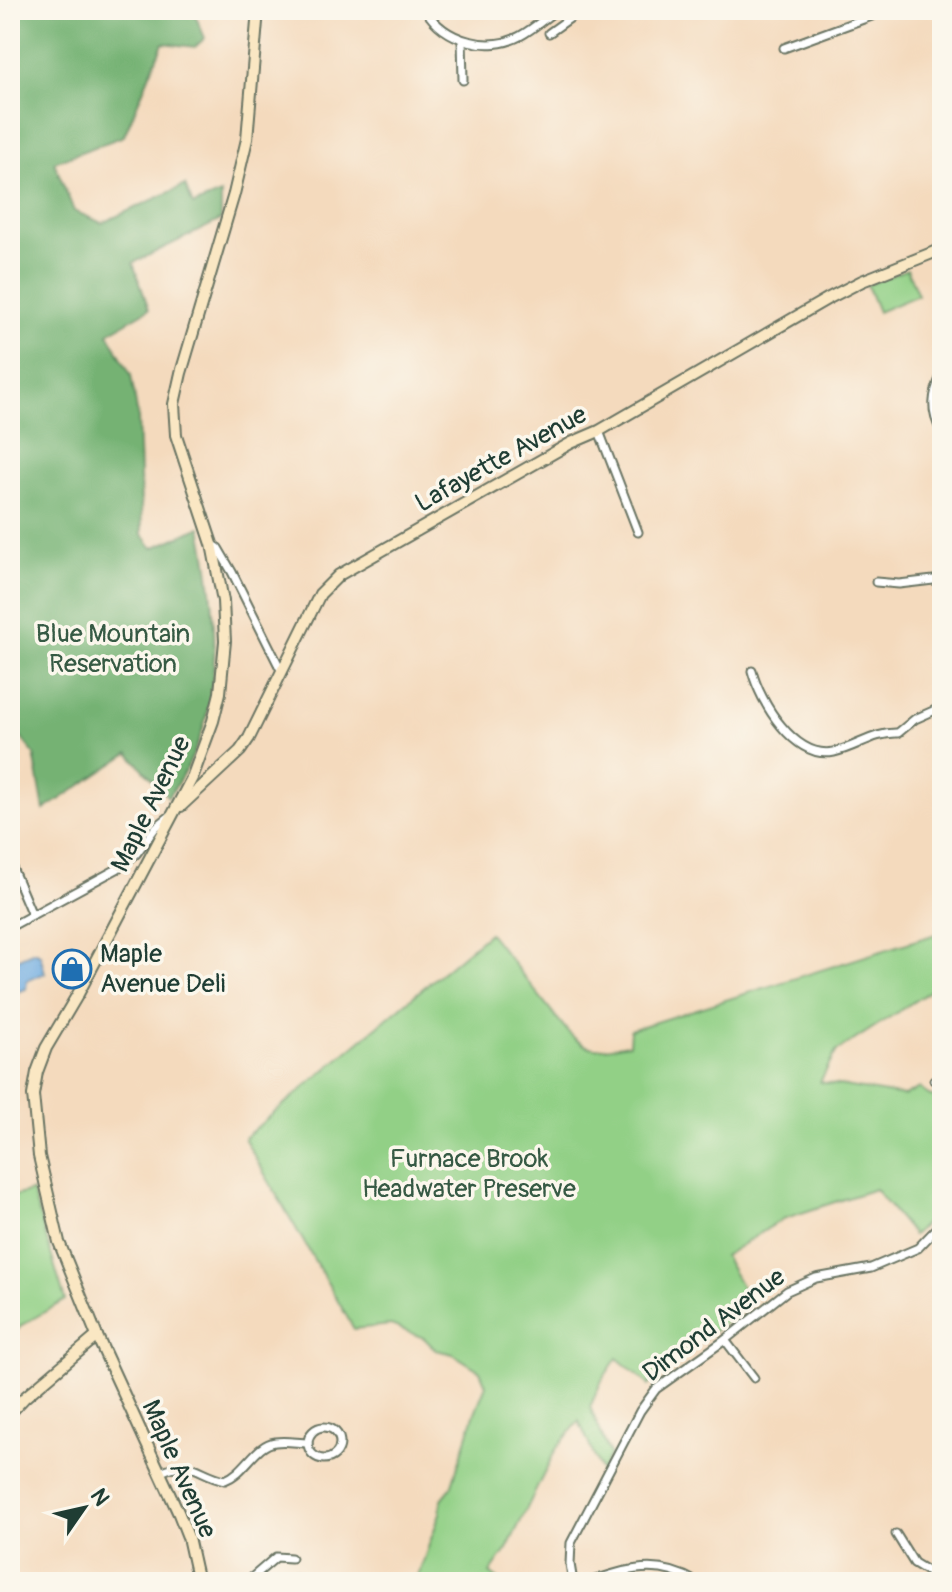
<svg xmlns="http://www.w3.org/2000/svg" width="952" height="1592" viewBox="0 0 952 1592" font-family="Pangolin,sans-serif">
	<rect width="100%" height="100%" fill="#fbf7ec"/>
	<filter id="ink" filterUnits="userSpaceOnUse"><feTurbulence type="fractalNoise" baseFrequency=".0125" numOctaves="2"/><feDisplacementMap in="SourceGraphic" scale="16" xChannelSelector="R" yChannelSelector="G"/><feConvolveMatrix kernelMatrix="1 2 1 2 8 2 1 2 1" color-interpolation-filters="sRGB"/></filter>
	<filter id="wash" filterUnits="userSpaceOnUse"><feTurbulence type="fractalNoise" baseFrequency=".006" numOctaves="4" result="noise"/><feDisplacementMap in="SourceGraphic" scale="32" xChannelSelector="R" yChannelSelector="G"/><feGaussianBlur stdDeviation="1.8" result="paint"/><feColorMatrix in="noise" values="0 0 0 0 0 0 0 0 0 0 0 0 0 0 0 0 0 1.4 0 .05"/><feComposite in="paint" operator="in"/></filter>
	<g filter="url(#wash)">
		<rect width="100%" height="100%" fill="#f4dabd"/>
		<g fill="#92d086" stroke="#58865d" stroke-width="2">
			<path d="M907,269L918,295L878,312L867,285Z"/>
			<path d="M942,932V983L836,1052L820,1082L904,1096L920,1088C926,1095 933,1099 942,1096V1199L928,1221L913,1235L875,1189L783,1219L724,1256L751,1303L668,1366L649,1385L617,1358L602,1380L590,1407L610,1455L601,1472L579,1421L556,1449L507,1549L490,1573L502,1582H416L440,1513L442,1499L451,1488L474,1415L486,1385L480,1371L453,1354L436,1350L424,1338L391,1325L354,1329L244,1138L489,933L569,1033C590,1055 602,1048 629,1044L630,1030Z"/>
			<path d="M32,1191L65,1300L22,1325L10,1338V1197Z"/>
		</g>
		<path fill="#75b273" stroke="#4a7854" stroke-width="2" d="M10,10H193L205,38L195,47L163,43L124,136L54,162L74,211L102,223L185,185L193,205L221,194V220L133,263L149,309L108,333L131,375L138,417L142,534L153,548L201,527C219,618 228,719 168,797L129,753L44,810L34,754L10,724Z"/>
		<g fill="#70ace1" stroke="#48748a" stroke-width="2">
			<path d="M34,951L40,954L45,973L27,981L26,989L16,992L17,997L10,1004V962Z"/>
			<path d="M296,1568L308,1577L310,1582H271L277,1575Z"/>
		</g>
	</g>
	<g filter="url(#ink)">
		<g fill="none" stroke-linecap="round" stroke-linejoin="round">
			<defs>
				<g id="street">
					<path d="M426,10C444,41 489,53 520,36C533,29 544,19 556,10"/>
					<path d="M549,33L570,18L565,10"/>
					<path d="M462,40L463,80"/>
					<path d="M784,48L888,10"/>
					<path d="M942,374C932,395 930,412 942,432"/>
					<path d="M599,431L638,532"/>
					<path d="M212,544L218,548L232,572L281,670"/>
					<path d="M876,582L899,584L942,579"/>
					<path d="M752,671C760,702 795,760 834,752C857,747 874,732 898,733L915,719L942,707"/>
					<path d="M10,863L32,915"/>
					<path d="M10,927L117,869L136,854L156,827L170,816"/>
					<path d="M934,1080L942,1081"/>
					<path d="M725,1340L754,1378"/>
					<circle cx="324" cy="1443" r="16"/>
					<path d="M161,1472C192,1457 197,1474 225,1480C245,1473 255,1445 275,1442C286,1440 298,1443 308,1443"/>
					<path d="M896,1534L914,1563L942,1580"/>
					<path d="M247,1582L276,1557L291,1558"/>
					<path d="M573,1582L570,1564L571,1543L640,1411L656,1389L725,1340L787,1291L816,1278L871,1268L918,1248L942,1223"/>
					<path d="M589,1582C627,1569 658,1559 696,1582"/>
				</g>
				<g id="secondary">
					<path d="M181,806L240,751L249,738L320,594L339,575L571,443L599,431L827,299L862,281L942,249"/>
					<path d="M10,1413L24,1398L97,1336"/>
					<path d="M198,1582L188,1537L179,1514L97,1336L59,1242L39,1156L33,1095L37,1072L46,1048L78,994L192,778L213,721L220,693L225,641L223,601L212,544L176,435L174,404L181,373L234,194L247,139L258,10"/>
				</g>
			</defs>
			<use href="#street" stroke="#6a7464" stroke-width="11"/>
			<use href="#secondary" stroke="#6a7464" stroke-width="14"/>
			<use href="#street" stroke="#fff" stroke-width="7"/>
			<use href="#secondary" stroke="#fae7c3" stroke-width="10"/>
		</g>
	</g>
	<defs>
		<symbol id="shop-ring" viewBox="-11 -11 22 22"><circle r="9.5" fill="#fbf7ec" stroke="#1f6fb2" stroke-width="1.5"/><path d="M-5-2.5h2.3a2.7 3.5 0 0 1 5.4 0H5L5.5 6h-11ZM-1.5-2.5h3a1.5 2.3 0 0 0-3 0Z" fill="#1f6fb2"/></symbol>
	</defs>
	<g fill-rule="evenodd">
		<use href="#shop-ring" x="50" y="947" width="44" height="44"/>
	</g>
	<g text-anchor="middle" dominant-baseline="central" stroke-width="7" stroke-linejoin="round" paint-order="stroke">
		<g font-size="26" fill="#1f3d34" stroke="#fbf7ec">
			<text transform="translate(501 459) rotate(-29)">Lafayette Avenue</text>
			<text transform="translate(151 804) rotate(-64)">Maple Avenue</text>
			<text transform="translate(714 1325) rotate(-37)">Dimond Avenue</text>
			<text transform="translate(179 1469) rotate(66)">Maple Avenue</text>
		</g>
		<g font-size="26" fill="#365a44" stroke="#fbf7ec">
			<text x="113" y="634">Blue Mountain<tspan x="113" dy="30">Reservation</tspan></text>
			<text x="469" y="1159">Furnace Brook<tspan x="469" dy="30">Headwater Preserve</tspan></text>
		</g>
		<g font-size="26" fill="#1f3d34" stroke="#fbf7ec" text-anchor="start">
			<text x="100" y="954">Maple<tspan x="100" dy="30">Avenue Deli</tspan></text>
		</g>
	</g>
	<rect width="952" height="1592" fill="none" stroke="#fbf7ec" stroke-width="40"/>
	<g transform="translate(84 1508) rotate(56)" stroke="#fbf7ec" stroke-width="6" paint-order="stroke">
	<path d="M0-6L14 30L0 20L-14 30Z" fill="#1f3d34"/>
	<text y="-12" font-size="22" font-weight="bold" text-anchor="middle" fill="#1f3d34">N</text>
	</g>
</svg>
